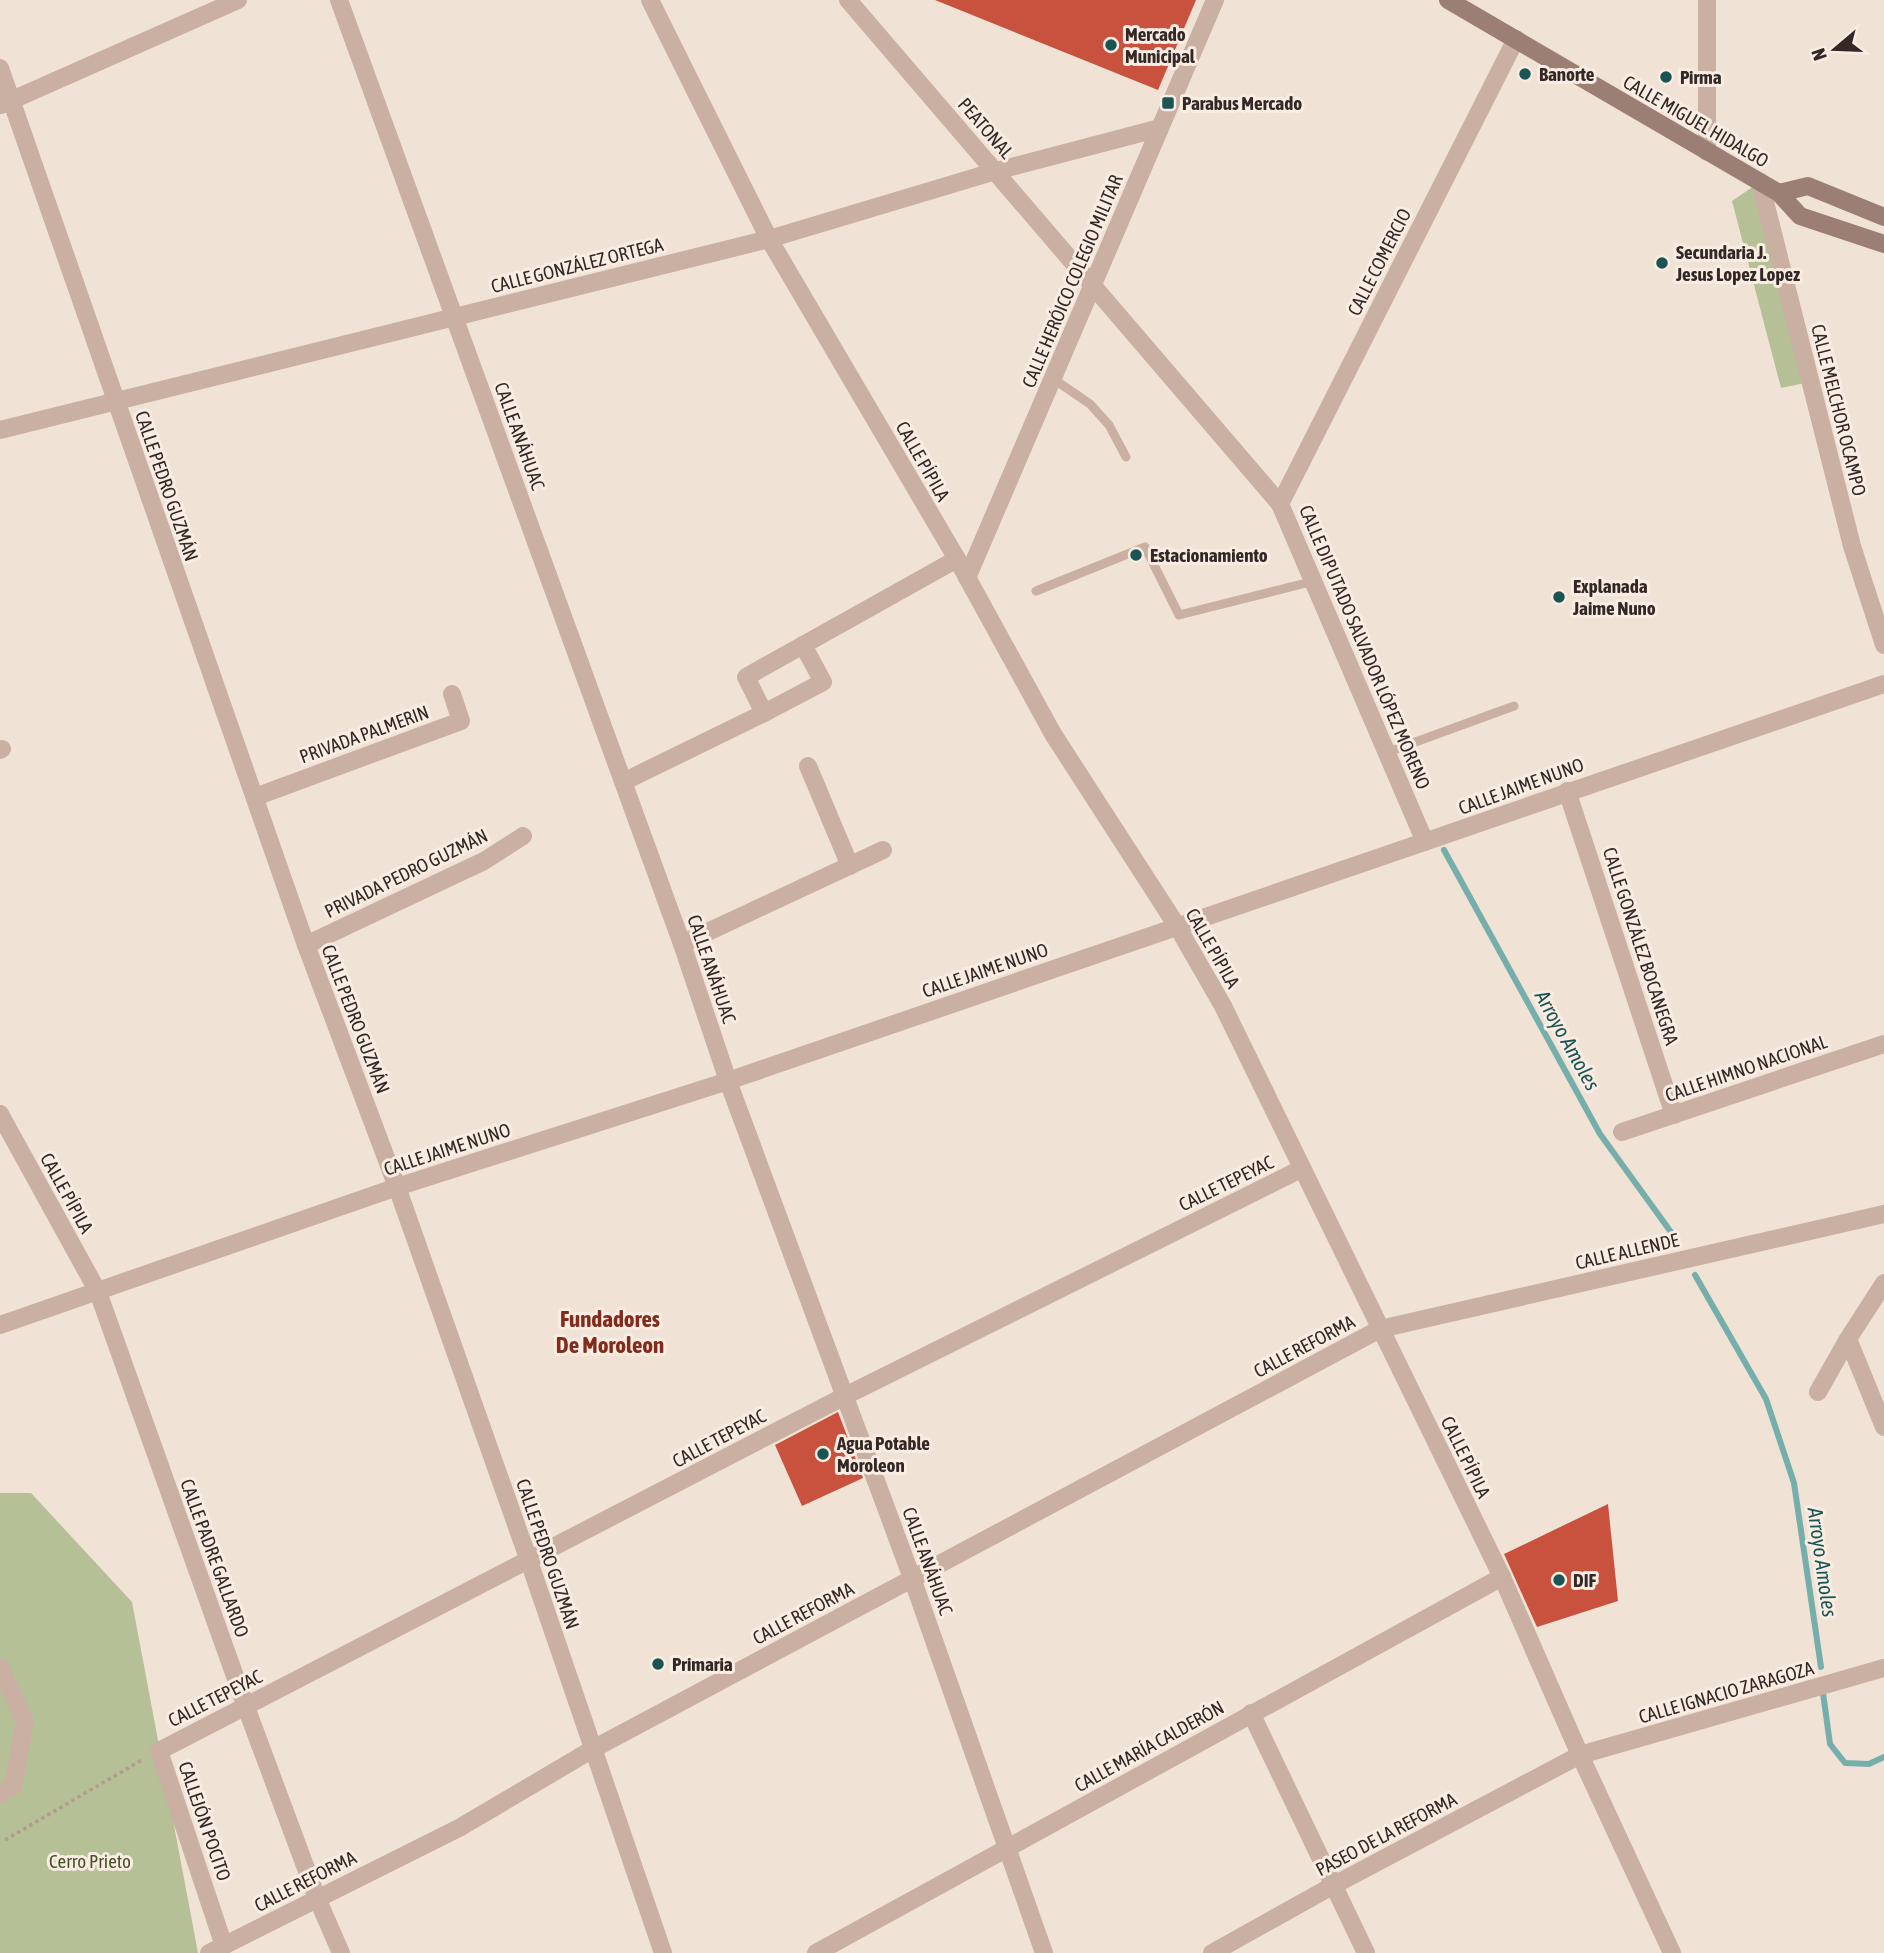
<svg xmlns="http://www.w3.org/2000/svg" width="1884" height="1953" viewBox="0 0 1884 1953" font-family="'Asap Condensed',sans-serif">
	<rect width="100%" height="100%" fill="#f1e2d6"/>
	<g fill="#b5c096">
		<path d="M1760,182L1810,382L1781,388L1732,201Z"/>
		<path d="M0,1493H31L132,1602L198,1953H0Z"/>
	</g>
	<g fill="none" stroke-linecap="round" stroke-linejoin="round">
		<g stroke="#75aeab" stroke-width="6">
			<path d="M1444,850L1600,1134L1676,1239"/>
			<path d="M1695,1275L1766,1399L1794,1483L1821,1667"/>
			<path d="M1823,1693L1830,1744L1845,1763L1869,1764L1884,1757"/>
		</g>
	</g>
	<g fill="#c8523d">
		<path d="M935,0H1196L1158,90Z"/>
		<path d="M838,1412L863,1478L802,1506L775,1445Z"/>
		<path d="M1608,1504L1618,1601L1537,1627L1504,1554Z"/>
	</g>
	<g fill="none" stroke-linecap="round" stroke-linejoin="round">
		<path stroke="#b49a8d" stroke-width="3.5" stroke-dasharray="3.5 3.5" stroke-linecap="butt" d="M5,1840L142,1760"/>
		<g stroke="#c9b0a2" stroke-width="9">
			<path d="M1052,378L1090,404L1109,425L1126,457"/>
			<path d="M1036,591L1145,547L1179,615L1314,581"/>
			<path d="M1388,752L1514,706"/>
		</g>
		<g stroke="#c9b0a2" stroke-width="18">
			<path d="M339,0L682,944L728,1081L912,1578L1044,1953"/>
			<path d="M650,0L769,239L957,559L1053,734L1177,926L1223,1006L1502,1577L1580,1755L1672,1953"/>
			<path d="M848,0L1280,504L1425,842"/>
			<path d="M0,68L306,945L397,1187L529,1561L663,1953"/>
			<path d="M1,105L238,0"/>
			<path d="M1707,152V0"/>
			<path d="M1760,182L1852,546L1884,645"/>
			<path d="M0,430L769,239L996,171L1160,128"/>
			<path d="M1280,504L1516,39"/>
			<path d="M967,578L1215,0"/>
			<path d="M764,713L823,682L803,645"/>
			<path d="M0,750L2,749"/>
			<path d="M808,766L850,866"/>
			<path d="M623,782L764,713L746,677L957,559"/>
			<path d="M1567,791L1674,1115"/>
			<path d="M255,797L461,721L452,694"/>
			<path d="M682,944L883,850"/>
			<path d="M306,945L484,861L523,836"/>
			<path d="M0,1114L98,1292L246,1707L317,1898L341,1953"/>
			<path d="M1622,1132L1884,1044"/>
			<path d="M0,1325L397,1187L728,1081L1884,684"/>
			<path d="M1848,1339L1884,1427"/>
			<path d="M1818,1392L1848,1339L1884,1283"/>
			<path d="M0,1668L25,1721L13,1786L0,1794"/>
			<path d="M1251,1713L1366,1953"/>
			<path d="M224,1946L159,1751L845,1396L1301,1169"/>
			<path d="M209,1953L459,1828L593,1749L1380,1329L1884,1214"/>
			<path d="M816,1953L1502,1577"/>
			<path d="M1212,1953L1334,1885L1580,1755L1884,1668"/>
		</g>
		<g stroke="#9c7f74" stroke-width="18">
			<path d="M1448,0L1779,193L1800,216L1884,244"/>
			<path d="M1779,193L1808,186L1884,217"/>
		</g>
	</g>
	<g fill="#1a5554" stroke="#f9ece2" stroke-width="2.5">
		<circle cx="1111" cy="45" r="7"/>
		<circle cx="1525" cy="74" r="7"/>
		<circle cx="1666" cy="77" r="7"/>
		<rect x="1161" y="96" width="14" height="14" rx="3.5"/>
		<circle cx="1662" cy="263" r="7"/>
		<circle cx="1136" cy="555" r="7"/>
		<circle cx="1559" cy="597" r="7"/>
		<circle cx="823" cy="1454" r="7"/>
		<circle cx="1559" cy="1580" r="7"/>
		<circle cx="658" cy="1664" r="7"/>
	</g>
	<g text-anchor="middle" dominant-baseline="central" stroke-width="6" stroke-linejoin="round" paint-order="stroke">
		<g font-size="19" font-weight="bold" fill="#332825" stroke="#f9ece2" text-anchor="start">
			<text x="1125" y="34">Mercado<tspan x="1125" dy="22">Municipal</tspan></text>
			<text x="1539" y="74">Banorte</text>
			<text x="1680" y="77">Pirma</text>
			<text x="1182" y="103">Parabus Mercado</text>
			<text x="1676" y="252">Secundaria J.<tspan x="1676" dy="22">Jesus Lopez Lopez</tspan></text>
			<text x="1150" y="555">Estacionamiento</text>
			<text x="1573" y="586">Explanada<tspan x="1573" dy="22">Jaime Nuno</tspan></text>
			<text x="837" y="1443">Agua Potable<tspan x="837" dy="22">Moroleon</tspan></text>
			<text x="1573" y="1580">DIF</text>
			<text x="672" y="1664">Primaria</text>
		</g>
		<g font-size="19" fill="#332825" stroke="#f9ece2">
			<text transform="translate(1696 121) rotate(30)">CALLE MIGUEL HIDALGO</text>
			<text transform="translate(986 128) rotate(49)">PEATONAL</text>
			<text transform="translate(1379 262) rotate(-63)">CALLE COMERCIO</text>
			<text transform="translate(577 265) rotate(-14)">CALLE GONZÁLEZ ORTEGA</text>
			<text transform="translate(1072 281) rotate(-67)">CALLE HERÓICO COLEGIO MILITAR</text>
			<text transform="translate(1839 410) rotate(76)">CALLE MELCHOR OCAMPO</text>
			<text transform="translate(520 436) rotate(70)">CALLE ANÁHUAC</text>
			<text transform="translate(923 461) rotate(60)">CALLE PÍPILA</text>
			<text transform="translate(167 486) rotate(71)">CALLE PEDRO GUZMÁN</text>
			<text transform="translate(1365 647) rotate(67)">CALLE DIPUTADO SALVADOR LÓPEZ MORENO</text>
			<text transform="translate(364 734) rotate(-20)">PRIVADA PALMERIN</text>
			<text transform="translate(1521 786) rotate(-20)">CALLE JAIME NUNO</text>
			<text transform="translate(406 873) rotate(-26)">PRIVADA PEDRO GUZMÁN</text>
			<text transform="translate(1641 946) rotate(72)">CALLE GONZÁLEZ BOCANEGRA</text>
			<text transform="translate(1213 948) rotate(60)">CALLE PÍPILA</text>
			<text transform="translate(712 969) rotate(71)">CALLE ANÁHUAC</text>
			<text transform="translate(985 970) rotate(-19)">CALLE JAIME NUNO</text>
			<text transform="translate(356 1019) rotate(69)">CALLE PEDRO GUZMÁN</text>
			<text transform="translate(1746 1068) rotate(-19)">CALLE HIMNO NACIONAL</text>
			<text transform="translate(447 1149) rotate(-18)">CALLE JAIME NUNO</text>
			<text transform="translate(1226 1183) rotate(-26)">CALLE TEPEYAC</text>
			<text transform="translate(67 1193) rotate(61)">CALLE PÍPILA</text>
			<text transform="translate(1627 1251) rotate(-13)">CALLE ALLENDE</text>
			<text transform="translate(1304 1346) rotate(-28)">CALLE REFORMA</text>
			<text transform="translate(719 1438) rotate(-28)">CALLE TEPEYAC</text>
			<text transform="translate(1466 1457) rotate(64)">CALLE PÍPILA</text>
			<text transform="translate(548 1554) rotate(71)">CALLE PEDRO GUZMÁN</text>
			<text transform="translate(215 1558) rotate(70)">CALLE PADRE GALLARDO</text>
			<text transform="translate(928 1561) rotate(70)">CALLE ANÁHUAC</text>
			<text transform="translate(803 1613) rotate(-28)">CALLE REFORMA</text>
			<text transform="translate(1726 1692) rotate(-16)">CALLE IGNACIO ZARAGOZA</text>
			<text transform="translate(215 1698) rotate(-27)">CALLE TEPEYAC</text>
			<text transform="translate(1149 1746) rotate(-29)">CALLE MARÍA CALDERÓN</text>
			<text transform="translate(205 1821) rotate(71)">CALLEJÓN POCITO</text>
			<text transform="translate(1386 1834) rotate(-28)">PASEO DE LA REFORMA</text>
			<text transform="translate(305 1881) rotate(-27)">CALLE REFORMA</text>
		</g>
		<g font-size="19" fill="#465228" stroke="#f9ece2">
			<text x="90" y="1861">Cerro Prieto</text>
		</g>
		<g font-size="21" font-style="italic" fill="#1a5554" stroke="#f9ece2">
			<text transform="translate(1568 1040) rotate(61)">Arroyo Amoles</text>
			<text transform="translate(1823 1562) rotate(82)">Arroyo Amoles</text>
		</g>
		<g font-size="23" font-weight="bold" fill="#832c1d" stroke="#f9ece2">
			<text x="610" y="1319">Fundadores<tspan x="610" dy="26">De Moroleon</tspan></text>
		</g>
	</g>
	<g transform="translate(1835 49) rotate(251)" stroke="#f9ece2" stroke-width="5" paint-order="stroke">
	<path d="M0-5L12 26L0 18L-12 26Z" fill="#332825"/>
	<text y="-10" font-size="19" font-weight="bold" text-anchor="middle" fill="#332825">N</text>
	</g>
</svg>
